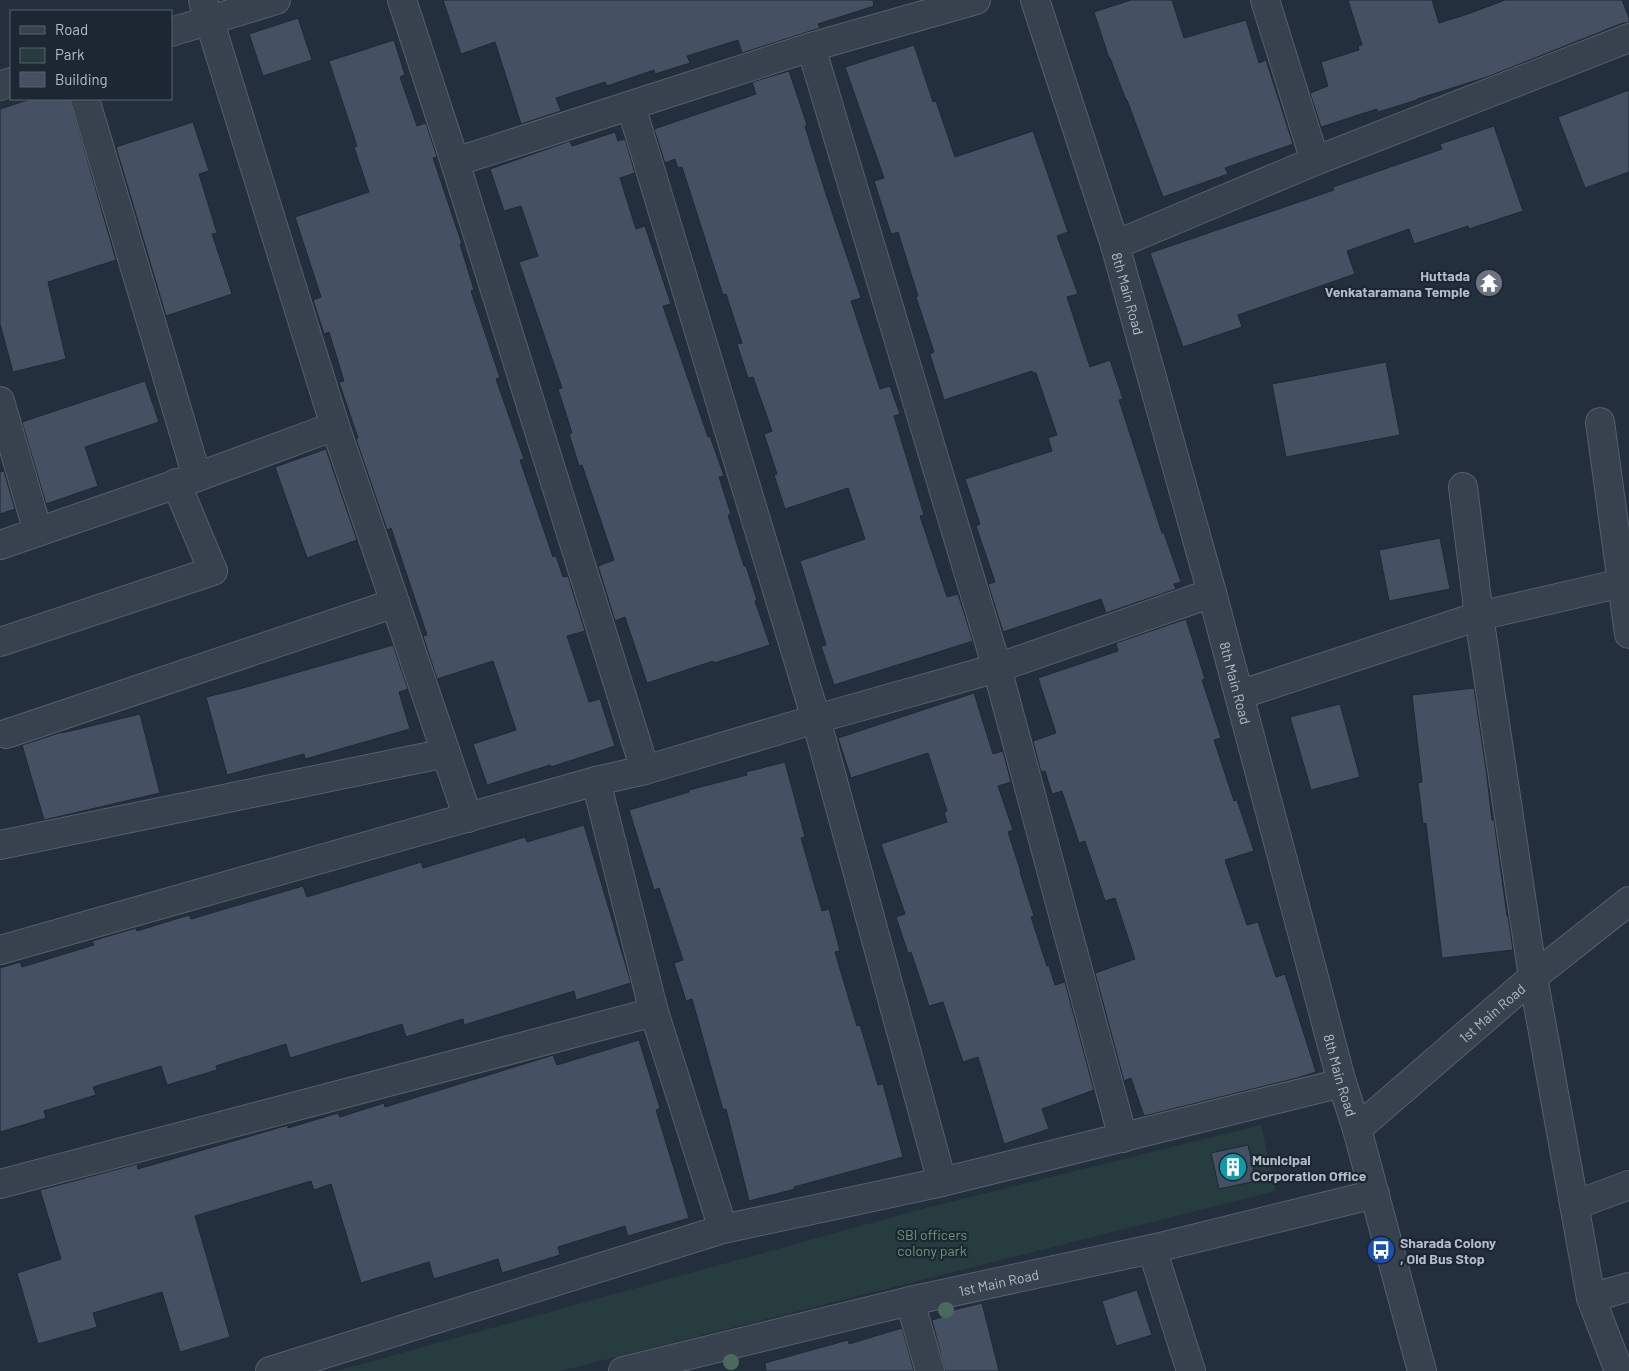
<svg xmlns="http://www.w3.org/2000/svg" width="1629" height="1371" viewBox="0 0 1629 1371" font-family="Barlow,sans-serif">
	<rect width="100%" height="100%" fill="#242f3e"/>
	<path fill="#263c3f" d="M1261,1125L1276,1191L560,1371H336L922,1209Z"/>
	<g fill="#455162" stroke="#1f2835">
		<path d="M443,0H873L874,6L818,24L820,28L742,53L738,40L687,56L690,63L655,74L654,70L607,86L605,82L556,98L561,111L521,124L495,42L461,54Z"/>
		<path d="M1131,0H1172L1184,38L1246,20L1259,63L1266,60L1293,144L1225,168L1228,174L1163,197L1127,100H1126L1110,58H1109L1094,12Z"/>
		<path d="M1348,0H1432L1439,23L1468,14L1505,0H1622L1629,18V23H1623L1487,77L1417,99V100L1378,112L1377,109L1321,127L1310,93L1328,86L1321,62L1359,50L1358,46L1362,45Z"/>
		<path d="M298,18L312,60L263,76L249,34Z"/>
		<path d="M394,40L405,75L400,77L417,126L426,123L437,157L433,158L462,244H460L474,290L471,291L500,378L496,379L524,459L520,460L553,557L556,556L563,577L568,576L585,631L567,636L589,702L600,699L615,746L551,767L550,765L487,785L473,744L516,730L493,661L437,679L423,636L427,635L391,528L387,530L356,439L358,438L339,382L344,381L329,332L324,334L313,300L321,297L295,217L369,192L354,147L357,146L329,61Z"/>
		<path d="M914,45L933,102L936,101L955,157L1033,131L1068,232L1057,236L1078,294L1067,297L1090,367L1110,360L1123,399L1119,400L1162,533H1164L1181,582L1174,584L1176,589L1106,613L1101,599L1003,632L988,584L995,582L976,526L980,524L965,479L1052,451L1048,438L1057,435L1036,373H1033L1032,371L944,400L930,354L934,352L916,297L918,296L898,232L891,234L874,181L884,178L845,67Z"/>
		<path d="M789,71L807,125L805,126L826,194L861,298L851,301L880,389L890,386L900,414L894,416L924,515L920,516L947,597L958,594L973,641L834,685L821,646L826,645L800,561L865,539L848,488L785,509L774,475L777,474L764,434L772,431L753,377L748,378L737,344L742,343L726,294L723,295L682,167L678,168L675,159L665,163L654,129L756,94L752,82Z"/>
		<path d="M1629,90V172L1585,188L1558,117Z"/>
		<path d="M31,99H70L116,260L48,282L66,359L13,372L0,324V109Z"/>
		<path d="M193,122L209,171L199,174L217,233L212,234L232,294L166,316L116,147Z"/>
		<path d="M1494,126L1523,211L1469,229L1468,226L1414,244L1409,229L1347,251L1355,274L1238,315L1242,327L1183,347L1150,253L1334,190L1333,187L1442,149L1440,144Z"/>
		<path d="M615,132L618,141L625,139L635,173L620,178L636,229L645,226L671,304L663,306L708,437L710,436L724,476L719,477L731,514L728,515L744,566H746L757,600L755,601L770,645L714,663L713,661L647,683L625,617L615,621L598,566L614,560L582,465L579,466L569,434L572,433L558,389L562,388L519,262L538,256L521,206L504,211L490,169L570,141L572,146Z"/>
		<path d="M1386,362L1400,435L1286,457L1272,384Z"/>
		<path d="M145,381L159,422L85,447L98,486L46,504L22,422Z"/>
		<path d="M326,449L357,540L307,558L275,467Z"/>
		<path d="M4,471L15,509L0,514V472Z"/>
		<path d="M1440,538L1450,589L1389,601L1379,550Z"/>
		<path d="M1186,619L1205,679L1202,680L1221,738L1214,740L1234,801L1237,800L1254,851L1225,860L1247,925L1258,922L1276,977L1285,974L1316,1072L1297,1078L1144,1116L1131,1078L1124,1081L1095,973L1135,959L1115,898L1105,901L1085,841L1079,843L1062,791L1052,794L1045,771L1041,772L1033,741L1056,733L1038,678L1118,651L1116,643Z"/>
		<path d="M393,645L408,689L399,692L410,729L305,759L304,754L227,775L206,697L243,688Z"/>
		<path d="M1474,688L1486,769L1492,820H1494L1507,916H1508L1513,950L1442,958L1426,823L1423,824L1418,783L1422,782L1412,695Z"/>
		<path d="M974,693L993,754L1003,751L1011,782L998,786L1013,830L1008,832L1021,872H1020L1034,916L1031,917L1047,966H1049L1055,985L1065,982L1094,1090L1042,1109L1049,1129L1004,1144L978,1057L963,1062L943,1002L929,1006L911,952L908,953L896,917L905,914L881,844L947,822L944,812L947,811L928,753L851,778L838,738Z"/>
		<path d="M1340,704L1360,777L1311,790L1290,717Z"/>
		<path d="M140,714L160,793L44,820L22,745L62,732V733Z"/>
		<path d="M785,762L805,837L801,838L822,911L829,909L840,951L835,952L857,1026L860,1025L878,1085L883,1084L903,1157L794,1187L795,1189L749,1201L726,1109L723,1110L692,999L686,1001L674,963L683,960L659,888L654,890L629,810L689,792V790L747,775L746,772Z"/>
		<path d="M584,825L631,983L576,1000L574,991L464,1025L463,1019L406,1037L402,1024L290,1058L286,1044L216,1066L217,1070L167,1085L161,1066L93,1087L96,1095L44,1111L46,1118L0,1132V968L20,962L22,967L94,945L92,941L129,930L136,928L137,931L189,915L191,919L303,886L307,897L421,862L423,868L525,837L527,842Z"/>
		<path d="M639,1040L660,1108L656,1110L689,1218L628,1236L625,1226L558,1247L560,1255L502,1273L498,1259L434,1279L429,1262L361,1283L331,1184L314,1190L311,1181L195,1216L230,1337L180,1352L162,1292L93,1313L97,1327L38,1344L17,1273L61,1259L40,1190L137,1164L138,1169L288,1125V1128L338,1113L340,1117L384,1103L385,1107L553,1055L557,1065Z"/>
		<path d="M1248,1145L1256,1181L1219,1189L1211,1153Z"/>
		<path d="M1137,1290L1152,1335L1116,1346L1102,1301Z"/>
		<path d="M982,1303L999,1371H945L932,1320L942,1317V1313Z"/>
		<path d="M902,1328L914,1371H766L765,1363L848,1340L849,1344Z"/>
	</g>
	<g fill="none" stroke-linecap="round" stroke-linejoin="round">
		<defs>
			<g id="minor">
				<path d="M203,0L335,426L468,818"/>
				<path d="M402,0L455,162L645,770"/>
				<path id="s1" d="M1035,0L1115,245L1212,593L1342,1083L1357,1129L1422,1371"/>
				<path d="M1265,0L1315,161"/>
				<path d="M171,32L276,0"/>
				<path d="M811,47L997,668L1123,1138"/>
				<path d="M0,86L11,82"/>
				<path d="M85,99L197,477"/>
				<path d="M631,106L816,719L942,1182"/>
				<path d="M455,162L811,47L976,0"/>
				<path d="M1115,245L1315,161L1629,38"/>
				<path d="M0,401L38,532"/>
				<path d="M1600,422L1622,583"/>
				<path d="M1463,487L1479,616L1533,977L1591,1298L1619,1371"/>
				<path d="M0,545L197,477L335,426"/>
				<path d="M0,642L213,571L176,483"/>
				<path d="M1239,695L1479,616L1622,583L1629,634"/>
				<path d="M6,734L395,603"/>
				<path d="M596,781L654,1012L723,1229"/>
				<path d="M0,845L446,753"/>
				<path d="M0,950L596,781L645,770L816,719L997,668L1212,593"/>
				<path id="s2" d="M1357,1129L1533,977L1629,901"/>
				<path d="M0,1184L654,1012"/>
				<path d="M1575,1205L1629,1185"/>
				<path d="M1152,1249L1191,1371"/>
				<path d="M1591,1298L1629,1287"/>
				<path d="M910,1301L930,1371"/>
				<path d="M270,1371L723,1229L942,1182L1342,1083"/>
				<path id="s3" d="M623,1371L910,1301L1152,1249L1375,1194"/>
			</g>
		</defs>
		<use href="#minor" stroke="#565f6c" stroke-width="30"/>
		<use href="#minor" stroke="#38414e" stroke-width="28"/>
	</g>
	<g fill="#4b6a5d">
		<circle cx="946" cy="1310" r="8"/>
		<circle cx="731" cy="1362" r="8"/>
	</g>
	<defs>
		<symbol id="temple-disc" viewBox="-11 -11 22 22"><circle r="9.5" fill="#6b7280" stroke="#1d2633"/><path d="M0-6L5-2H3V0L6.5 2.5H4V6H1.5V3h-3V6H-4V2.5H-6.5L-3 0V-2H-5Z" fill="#fff"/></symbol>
		<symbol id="building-disc" viewBox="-11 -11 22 22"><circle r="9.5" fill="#0f9aa8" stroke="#1d2633"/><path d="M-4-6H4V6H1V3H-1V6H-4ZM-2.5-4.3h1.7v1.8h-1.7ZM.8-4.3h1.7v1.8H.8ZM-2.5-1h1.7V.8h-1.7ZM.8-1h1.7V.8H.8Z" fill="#fff"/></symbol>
		<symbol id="bus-disc" viewBox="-11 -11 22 22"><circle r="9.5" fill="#1a4fb4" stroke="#1d2633"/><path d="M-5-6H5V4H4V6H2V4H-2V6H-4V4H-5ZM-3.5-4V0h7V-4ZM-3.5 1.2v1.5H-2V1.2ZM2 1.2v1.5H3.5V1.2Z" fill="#fff"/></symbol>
	</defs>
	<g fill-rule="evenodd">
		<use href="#temple-disc" x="1473" y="267" width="32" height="32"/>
		<use href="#building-disc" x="1217" y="1151" width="32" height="32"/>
		<use href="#bus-disc" x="1365" y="1234" width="32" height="32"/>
	</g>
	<g text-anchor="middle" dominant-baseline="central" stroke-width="4.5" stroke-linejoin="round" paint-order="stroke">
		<g font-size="14" font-weight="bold" fill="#b4bcc9" stroke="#1d2633" text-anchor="start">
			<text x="1470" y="275" text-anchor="end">Huttada<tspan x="1470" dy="16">Venkataramana Temple</tspan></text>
			<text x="1252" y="1159">Municipal<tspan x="1252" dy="16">Corporation Office</tspan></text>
			<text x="1400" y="1242">Sharada Colony<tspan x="1400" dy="16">, Old Bus Stop</tspan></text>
		</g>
		<g font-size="14" fill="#b4bcc9" stroke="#1d2633">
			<text stroke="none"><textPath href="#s1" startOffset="308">8th Main Road</textPath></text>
			<text stroke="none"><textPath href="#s1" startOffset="712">8th Main Road</textPath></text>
			<text stroke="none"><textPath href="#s2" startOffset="178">1st Main Road</textPath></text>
			<text stroke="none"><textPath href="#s1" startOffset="1118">8th Main Road</textPath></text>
			<text stroke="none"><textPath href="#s3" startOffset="386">1st Main Road</textPath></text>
		</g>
		<g font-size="14" fill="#6b9a76" stroke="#1d2633">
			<text x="932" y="1234">SBI officers<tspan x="932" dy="16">colony park</tspan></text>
		</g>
	</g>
	<rect x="10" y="10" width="162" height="90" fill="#1d2633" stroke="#59626f"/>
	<rect x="20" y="26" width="25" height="8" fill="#38414e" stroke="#59626f"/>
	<text x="55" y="35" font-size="15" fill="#b4bcc9">Road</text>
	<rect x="20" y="48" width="25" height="15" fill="#263c3f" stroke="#59626f"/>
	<text x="55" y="60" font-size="15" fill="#b4bcc9">Park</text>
	<rect x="20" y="72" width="25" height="15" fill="#455162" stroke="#59626f"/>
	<text x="55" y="85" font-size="15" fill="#b4bcc9">Building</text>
</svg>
